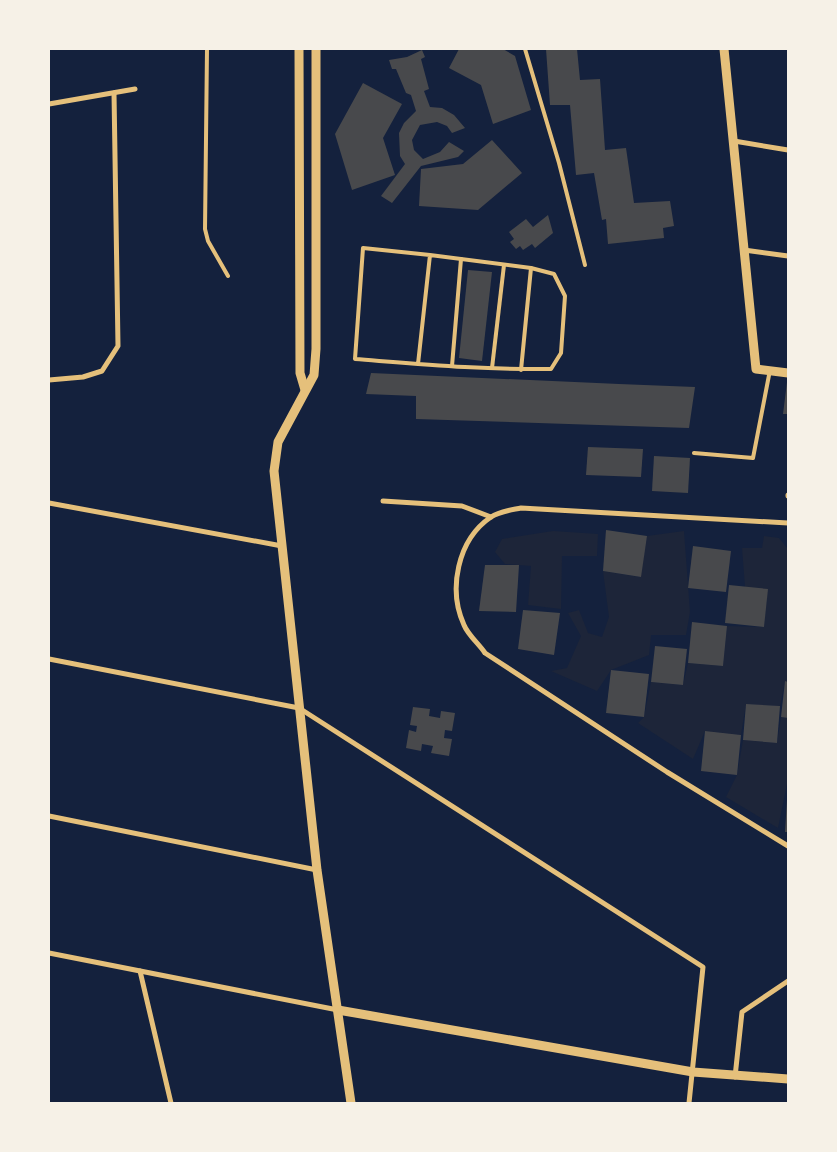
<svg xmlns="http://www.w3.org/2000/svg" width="837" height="1152" viewBox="0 0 837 1152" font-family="'Golos Text',sans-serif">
	<rect width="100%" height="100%" fill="#14213d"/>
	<g fill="#1d2539">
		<path d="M553,531L598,534L597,556H562L561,609L528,605L531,566L505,564L495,552L502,539Z"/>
		<path d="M684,531L690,612L686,635H651L649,655L611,670L597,691L551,671L567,668L581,636L568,613L579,610L588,633L602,637L609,617L603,571L640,577L647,536Z"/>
		<path d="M764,536L779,538L788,549V681L785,682L780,706L746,704L741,735L705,731L693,759L638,723L644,717L651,682L683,685L688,663L723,666L727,626L764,627L767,597L745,587L742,548H762Z"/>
		<path d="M781,717L788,718V779L778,828L726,797L737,775L743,740L777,743Z"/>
	</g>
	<g fill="#48494c">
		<path d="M459,49H503L515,56L531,110L493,124L481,85L449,68Z"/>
		<path d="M546,49H577L580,80L600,79L605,150L626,148L634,203L670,201L674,226L663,228L664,238L608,244L606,219L602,220L594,173L576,175L570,105H550Z"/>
		<path d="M422,50L425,57L421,59L429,89L424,91L430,107L442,108L454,115L465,128L452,133L447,126L437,122L420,125L412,140L414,150L423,159L440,152L449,142L464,151L458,157L421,166L392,203L381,196L405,164L400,156L399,133L404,123L416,111L411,95L406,93L396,69H392L389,60L407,57Z"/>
		<path d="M363,83L402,104L383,138L395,175L352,190L335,134Z"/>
		<path d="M492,140L522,173L478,210L419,206L421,169L463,164Z"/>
		<path d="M548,215L553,233L535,248L532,244L523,250L520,246L516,249L510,242L514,239L509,232L526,219L533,227Z"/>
		<path d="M468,270L492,272L482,361L459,358Z"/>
		<path d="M371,373L619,384L695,387L689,428L416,419V396L366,394Z"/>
		<path d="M787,382H788V414H783Z"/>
		<path d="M588,447L643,449L641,477L586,475Z"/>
		<path d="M654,456L690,458L688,493L652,491Z"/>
		<path d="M606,530L647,536L641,577L603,571Z"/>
		<path d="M693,546L731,551L726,592L688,588Z"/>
		<path d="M485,565H519L516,612L479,611Z"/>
		<path d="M729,585L768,589L764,627L725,623Z"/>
		<path d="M523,610L560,613L554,655L518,649Z"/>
		<path d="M692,622L727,626L723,666L688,663Z"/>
		<path d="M655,646L687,649L683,685L651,682Z"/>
		<path d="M611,670L649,674L644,717L606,713Z"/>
		<path d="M785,681L788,682V718L781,717Z"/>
		<path d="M746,704L780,706L777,743L743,740Z"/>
		<path d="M413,707L430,709L429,716L440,718L441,711L455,713L452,731L445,730L444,738L452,739L449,756L431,753L433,746L422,744L421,751L406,748L409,730L416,732L417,726L410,725Z"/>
		<path d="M705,731L741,735L737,775L701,771Z"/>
		<path d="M787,800H788V832H785Z"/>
	</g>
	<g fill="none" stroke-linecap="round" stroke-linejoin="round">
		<g stroke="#e5c07b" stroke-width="4">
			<path d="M207,49L205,229L208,241L228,276"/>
			<path d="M525,49L559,163L585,265"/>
			<path d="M418,364L430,255L363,248L355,359C420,364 485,370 551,369L561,353L565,296L554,274L531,268L430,255"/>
			<path d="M452,366L461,259"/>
			<path d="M492,368L504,265"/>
			<path d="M521,370L531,268"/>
			<path d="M694,453L753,458L770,370"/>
		</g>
		<g stroke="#e5c07b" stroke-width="5">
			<path d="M49,104L135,89"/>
			<path d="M734,141L788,150"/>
			<path d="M744,250L788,256"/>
			<path d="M49,380L83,377L102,371L118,346L114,93"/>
			<path d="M788,496V495"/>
			<path d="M383,501L462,506L491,517"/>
			<path d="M49,503L282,546"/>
			<path d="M788,523L521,508C511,510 500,511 491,517C457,540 448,590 464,625C468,635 479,644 485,653L667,772L788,846"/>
			<path d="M49,659L299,708L703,967L689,1103"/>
			<path d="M49,816L317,870"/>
			<path d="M49,953L338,1010"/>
			<path d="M140,971L171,1103"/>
			<path d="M735,1077L742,1012L788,981"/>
		</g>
		<g stroke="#e5c07b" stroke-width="9">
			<path d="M299,49L300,373L305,390"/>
			<path d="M316,49V349L314,375L278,442L274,471L317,870L351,1103"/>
			<path d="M724,49L756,369L788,373"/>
			<path d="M338,1010L693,1072L788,1079"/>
		</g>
	</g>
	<rect width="837" height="1152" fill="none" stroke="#f6f1e7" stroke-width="100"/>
</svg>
